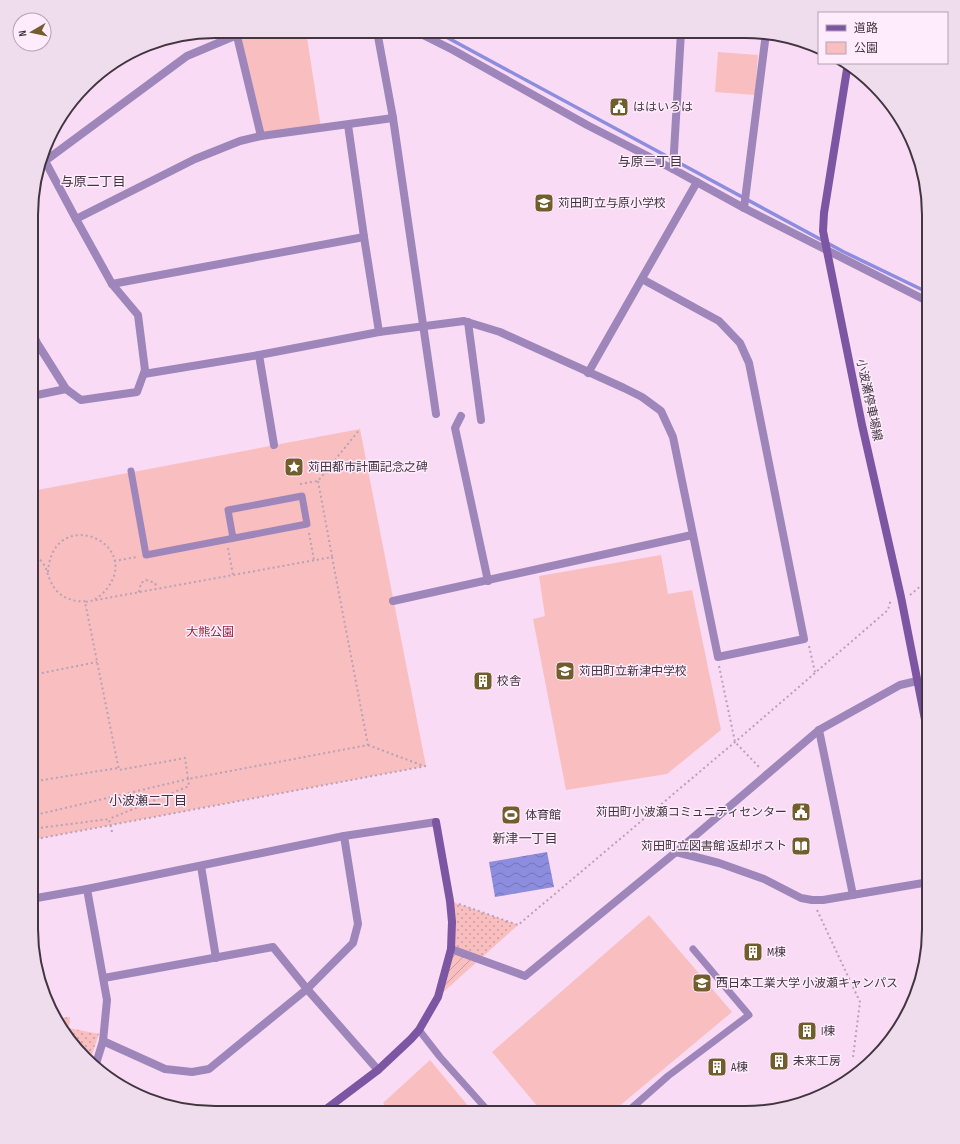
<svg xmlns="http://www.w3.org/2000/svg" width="960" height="1144" viewBox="0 0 960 1144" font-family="'Sofia Sans Condensed','Noto Sans JP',sans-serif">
	<defs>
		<pattern id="grass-dots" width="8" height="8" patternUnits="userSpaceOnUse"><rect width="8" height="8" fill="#f9bfc0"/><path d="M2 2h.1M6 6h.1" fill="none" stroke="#cb9c9d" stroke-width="1.8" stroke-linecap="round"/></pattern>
		<pattern id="garden-furrows" width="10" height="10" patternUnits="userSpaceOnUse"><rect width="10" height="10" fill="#f9bfc0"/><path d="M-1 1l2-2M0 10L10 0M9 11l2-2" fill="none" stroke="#cb9c9d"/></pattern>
		<pattern id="water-waves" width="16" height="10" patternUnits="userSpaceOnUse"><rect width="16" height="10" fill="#8c8dde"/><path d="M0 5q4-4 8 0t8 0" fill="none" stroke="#7474b5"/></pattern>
	</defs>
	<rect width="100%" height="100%" fill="#f9dbf5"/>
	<g fill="url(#grass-dots)">
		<path d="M450,901L518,925L479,960L451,949Z"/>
		<path d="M70,1017L69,1028L99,1034L89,1063L85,1059L54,1018Z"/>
	</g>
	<g fill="#f9bfc0">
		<path d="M262,31H306L321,128L261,136L237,35Z"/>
		<path d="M718,52L758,55L755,95L715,92Z"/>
		<path d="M360,429L426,766L31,840L32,491Z"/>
		<path d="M661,555L668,594L692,590L721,730L667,774L566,790L533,619L545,616L539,576Z"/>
		<path d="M649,915L732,1012L611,1113H543L492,1052Z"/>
		<path d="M430,1060L474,1113H391L383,1103Z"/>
	</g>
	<path fill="url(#garden-furrows)" d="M451,949L479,960L438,997Z"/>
	<path fill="url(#water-waves)" d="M547,852L554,887L495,897L489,862Z"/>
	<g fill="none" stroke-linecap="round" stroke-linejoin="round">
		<path stroke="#8c8dde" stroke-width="3.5" d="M437,32L844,252L929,293"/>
		<g stroke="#b8a1b5" stroke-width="2" stroke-dasharray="2 3" stroke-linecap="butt">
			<path d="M318,481L332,556"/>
			<path d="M300,484L318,481L360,429"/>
			<path d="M309,533L314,560"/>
			<path d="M228,548L233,575"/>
			<path d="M32,554C35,556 39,558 42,562C47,568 47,574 51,582C57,596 72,603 87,601"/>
			<path d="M332,557L368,745L188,779L185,758L119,770L85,602Z"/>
			<path d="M114,561L137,557"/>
			<path d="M48,572C52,511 127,535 114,576C110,586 104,594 95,599"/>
			<path d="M139,592L141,583L146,580L155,583L157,588"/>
			<path d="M910,595L929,579"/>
			<path d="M809,646L815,672"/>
			<path d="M719,666L735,742L760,768"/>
			<path d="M32,675L97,662"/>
			<path d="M368,745L424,766"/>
			<path d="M31,781H36L118,768"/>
			<path d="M31,816L188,779L189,786L109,819"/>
			<path d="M31,829L109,819L112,832"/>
			<path d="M31,840L426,766"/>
			<path d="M459,904L518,925L735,742L888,610L891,599"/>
			<path d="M817,910L860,1002L853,1057"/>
		</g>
		<g stroke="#9e86ba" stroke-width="7">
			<path d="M131,471L146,555L307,524L302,496L228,510L233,538"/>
			<path d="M419,1030L440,1057L490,1113"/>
			<path d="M626,1113L668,1076L749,1015L693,949"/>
		</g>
		<g stroke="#9e86ba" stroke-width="8">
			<path d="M377,31L393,118L436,414"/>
			<path d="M236,32L261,136"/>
			<path d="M417,32L453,50L587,125L673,169L744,208L929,302"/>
			<path d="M348,125L364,237L379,332"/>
			<path d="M43,161H45L187,56L237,35L262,31"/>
			<path d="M45,161L76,219L195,159L240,141L261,136L393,118"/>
			<path d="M673,169L681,32"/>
			<path d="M744,208L766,33"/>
			<path d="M112,284L364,237"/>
			<path d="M468,322L481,420"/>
			<path d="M32,332L37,343L66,389"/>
			<path d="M259,355L274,445"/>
			<path d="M588,373L697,182"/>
			<path d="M144,374L259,355L379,332L464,321L500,332L624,388L642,397L661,411L673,437L718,657L804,639L749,363L740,343L719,321L642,279"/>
			<path d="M32,396L66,389L81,400L137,392L145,370L138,315L112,284L76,219"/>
			<path d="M461,416L455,428L488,581"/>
			<path d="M393,601L692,535"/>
			<path d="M819,730L853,895"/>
			<path d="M676,852L719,863L764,879L801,898L812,900H823L929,882"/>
			<path d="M201,866L216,958"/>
			<path d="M87,889L107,1000L103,1041L95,1067"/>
			<path d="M31,899L87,889L344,836L436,822"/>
			<path d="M451,949L525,976L676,852L819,730L900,685L917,681"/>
			<path d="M104,978L273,947L307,989L378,1070"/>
			<path d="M103,1041L165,1069L192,1072L209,1069L307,989L353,943L358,924L344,836"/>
		</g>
		<g stroke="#7c56a2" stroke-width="8">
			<path d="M848,63L824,213L823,231L862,425L901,597L929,740"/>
			<path d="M321,1113L378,1070L411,1039L419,1030L438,997L451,949L452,922L450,901L436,822"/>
		</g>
	</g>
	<defs>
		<symbol id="civic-square" viewBox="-11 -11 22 22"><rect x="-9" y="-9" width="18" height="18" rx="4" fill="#725e2d" stroke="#feecfc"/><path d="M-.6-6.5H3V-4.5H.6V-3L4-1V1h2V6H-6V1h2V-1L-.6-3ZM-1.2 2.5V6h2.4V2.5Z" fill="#fff"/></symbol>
		<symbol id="school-square" viewBox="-11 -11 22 22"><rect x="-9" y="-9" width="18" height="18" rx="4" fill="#725e2d" stroke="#feecfc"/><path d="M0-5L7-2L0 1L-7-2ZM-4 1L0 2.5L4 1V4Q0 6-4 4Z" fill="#fff"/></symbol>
		<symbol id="sight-square" viewBox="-11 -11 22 22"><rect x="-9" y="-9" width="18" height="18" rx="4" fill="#725e2d" stroke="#feecfc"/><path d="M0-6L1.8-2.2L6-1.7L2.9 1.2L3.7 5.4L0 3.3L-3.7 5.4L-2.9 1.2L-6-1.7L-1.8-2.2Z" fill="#fff"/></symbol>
		<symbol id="building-square" viewBox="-11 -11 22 22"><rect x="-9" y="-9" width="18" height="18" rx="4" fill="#725e2d" stroke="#feecfc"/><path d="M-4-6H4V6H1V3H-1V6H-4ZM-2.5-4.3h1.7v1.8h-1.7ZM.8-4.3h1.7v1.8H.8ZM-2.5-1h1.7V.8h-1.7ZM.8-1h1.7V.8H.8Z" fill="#fff"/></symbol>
		<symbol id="stadium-square" viewBox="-11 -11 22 22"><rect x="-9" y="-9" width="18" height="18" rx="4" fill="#725e2d" stroke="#feecfc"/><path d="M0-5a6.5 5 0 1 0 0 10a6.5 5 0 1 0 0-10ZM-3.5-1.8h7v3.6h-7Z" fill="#fff"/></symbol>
		<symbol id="library-square" viewBox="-11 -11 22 22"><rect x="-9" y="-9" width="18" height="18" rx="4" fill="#725e2d" stroke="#feecfc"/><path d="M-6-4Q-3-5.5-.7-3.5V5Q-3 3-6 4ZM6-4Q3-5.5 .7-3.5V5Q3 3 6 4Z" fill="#fff"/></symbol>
		<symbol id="university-square" viewBox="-11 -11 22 22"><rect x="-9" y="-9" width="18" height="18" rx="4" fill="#725e2d" stroke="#feecfc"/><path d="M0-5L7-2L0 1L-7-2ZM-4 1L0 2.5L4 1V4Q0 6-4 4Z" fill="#fff"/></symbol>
	</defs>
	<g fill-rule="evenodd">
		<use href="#civic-square" x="608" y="96" width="22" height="22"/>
		<use href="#school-square" x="533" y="192" width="22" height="22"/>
		<use href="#sight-square" x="283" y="456" width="22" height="22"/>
		<use href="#school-square" x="554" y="660" width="22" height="22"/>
		<use href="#building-square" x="472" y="670" width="22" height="22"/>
		<use href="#civic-square" x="790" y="801" width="22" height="22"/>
		<use href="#stadium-square" x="500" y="804" width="22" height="22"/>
		<use href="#library-square" x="790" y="835" width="22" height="22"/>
		<use href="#building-square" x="742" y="941" width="22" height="22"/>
		<use href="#university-square" x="691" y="972" width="22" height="22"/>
		<use href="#building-square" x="796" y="1020" width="22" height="22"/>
		<use href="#building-square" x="768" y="1050" width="22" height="22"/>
		<use href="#building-square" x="706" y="1056" width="22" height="22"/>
	</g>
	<g text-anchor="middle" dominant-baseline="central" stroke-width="3" stroke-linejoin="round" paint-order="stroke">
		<g font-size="12" fill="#413640" stroke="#feecfc" text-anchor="start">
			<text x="633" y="107">ははいろは</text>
			<text x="558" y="203">苅田町立与原小学校</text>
			<text x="308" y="467">苅田都市計画記念之碑</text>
			<text x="579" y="671">苅田町立新津中学校</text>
			<text x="497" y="681">校舎</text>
			<text x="787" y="812" text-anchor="end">苅田町小波瀬コミュニティセンター</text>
			<text x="525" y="815">体育館</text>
			<text x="787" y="846" text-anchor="end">苅田町立図書館 返却ポスト</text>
			<text x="767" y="952">M棟</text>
			<text x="716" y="983">西日本工業大学 小波瀬キャンパス</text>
			<text x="821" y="1031">I棟</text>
			<text x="793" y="1061">未来工房</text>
			<text x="731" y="1067">A棟</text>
		</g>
		<g font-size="12" fill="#413640" stroke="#feecfc">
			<text transform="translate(869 400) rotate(78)">小波瀬停車場線</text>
		</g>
		<g font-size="12" fill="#942235" stroke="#feecfc">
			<text x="210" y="632">大熊公園</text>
		</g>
		<g font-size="13" fill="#413640" stroke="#feecfc">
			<text x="650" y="162">与原三丁目</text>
			<text x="93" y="182">与原二丁目</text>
			<text x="148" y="801">小波瀬二丁目</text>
			<text x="525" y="839">新津一丁目</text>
		</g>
	</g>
	<path d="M0 0H960V1144H0ZM215 38H745A177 177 0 0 1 922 215V929A177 177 0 0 1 745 1106H215A177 177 0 0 1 38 929V215A177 177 0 0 1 215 38Z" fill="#efdded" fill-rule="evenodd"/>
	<path fill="none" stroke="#413640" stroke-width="2" d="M215 38H745A177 177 0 0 1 922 215V929A177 177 0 0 1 745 1106H215A177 177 0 0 1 38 929V215A177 177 0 0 1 215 38Z"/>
	<rect x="818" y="12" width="130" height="52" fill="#feecfc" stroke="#b2a3b1"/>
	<rect x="826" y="25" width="20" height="6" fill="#7c56a2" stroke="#b2a3b1"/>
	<text x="854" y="32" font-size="12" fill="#413640">道路</text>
	<rect x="826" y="42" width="20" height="12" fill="#f9bfc0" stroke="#b2a3b1"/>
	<text x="854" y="52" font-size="12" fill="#413640">公園</text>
	<g transform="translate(32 32) rotate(261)"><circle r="19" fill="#feecfc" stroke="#b2a3b1"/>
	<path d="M0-3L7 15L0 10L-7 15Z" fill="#725e2d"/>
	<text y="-6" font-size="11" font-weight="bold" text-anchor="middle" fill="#413640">N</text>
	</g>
</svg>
